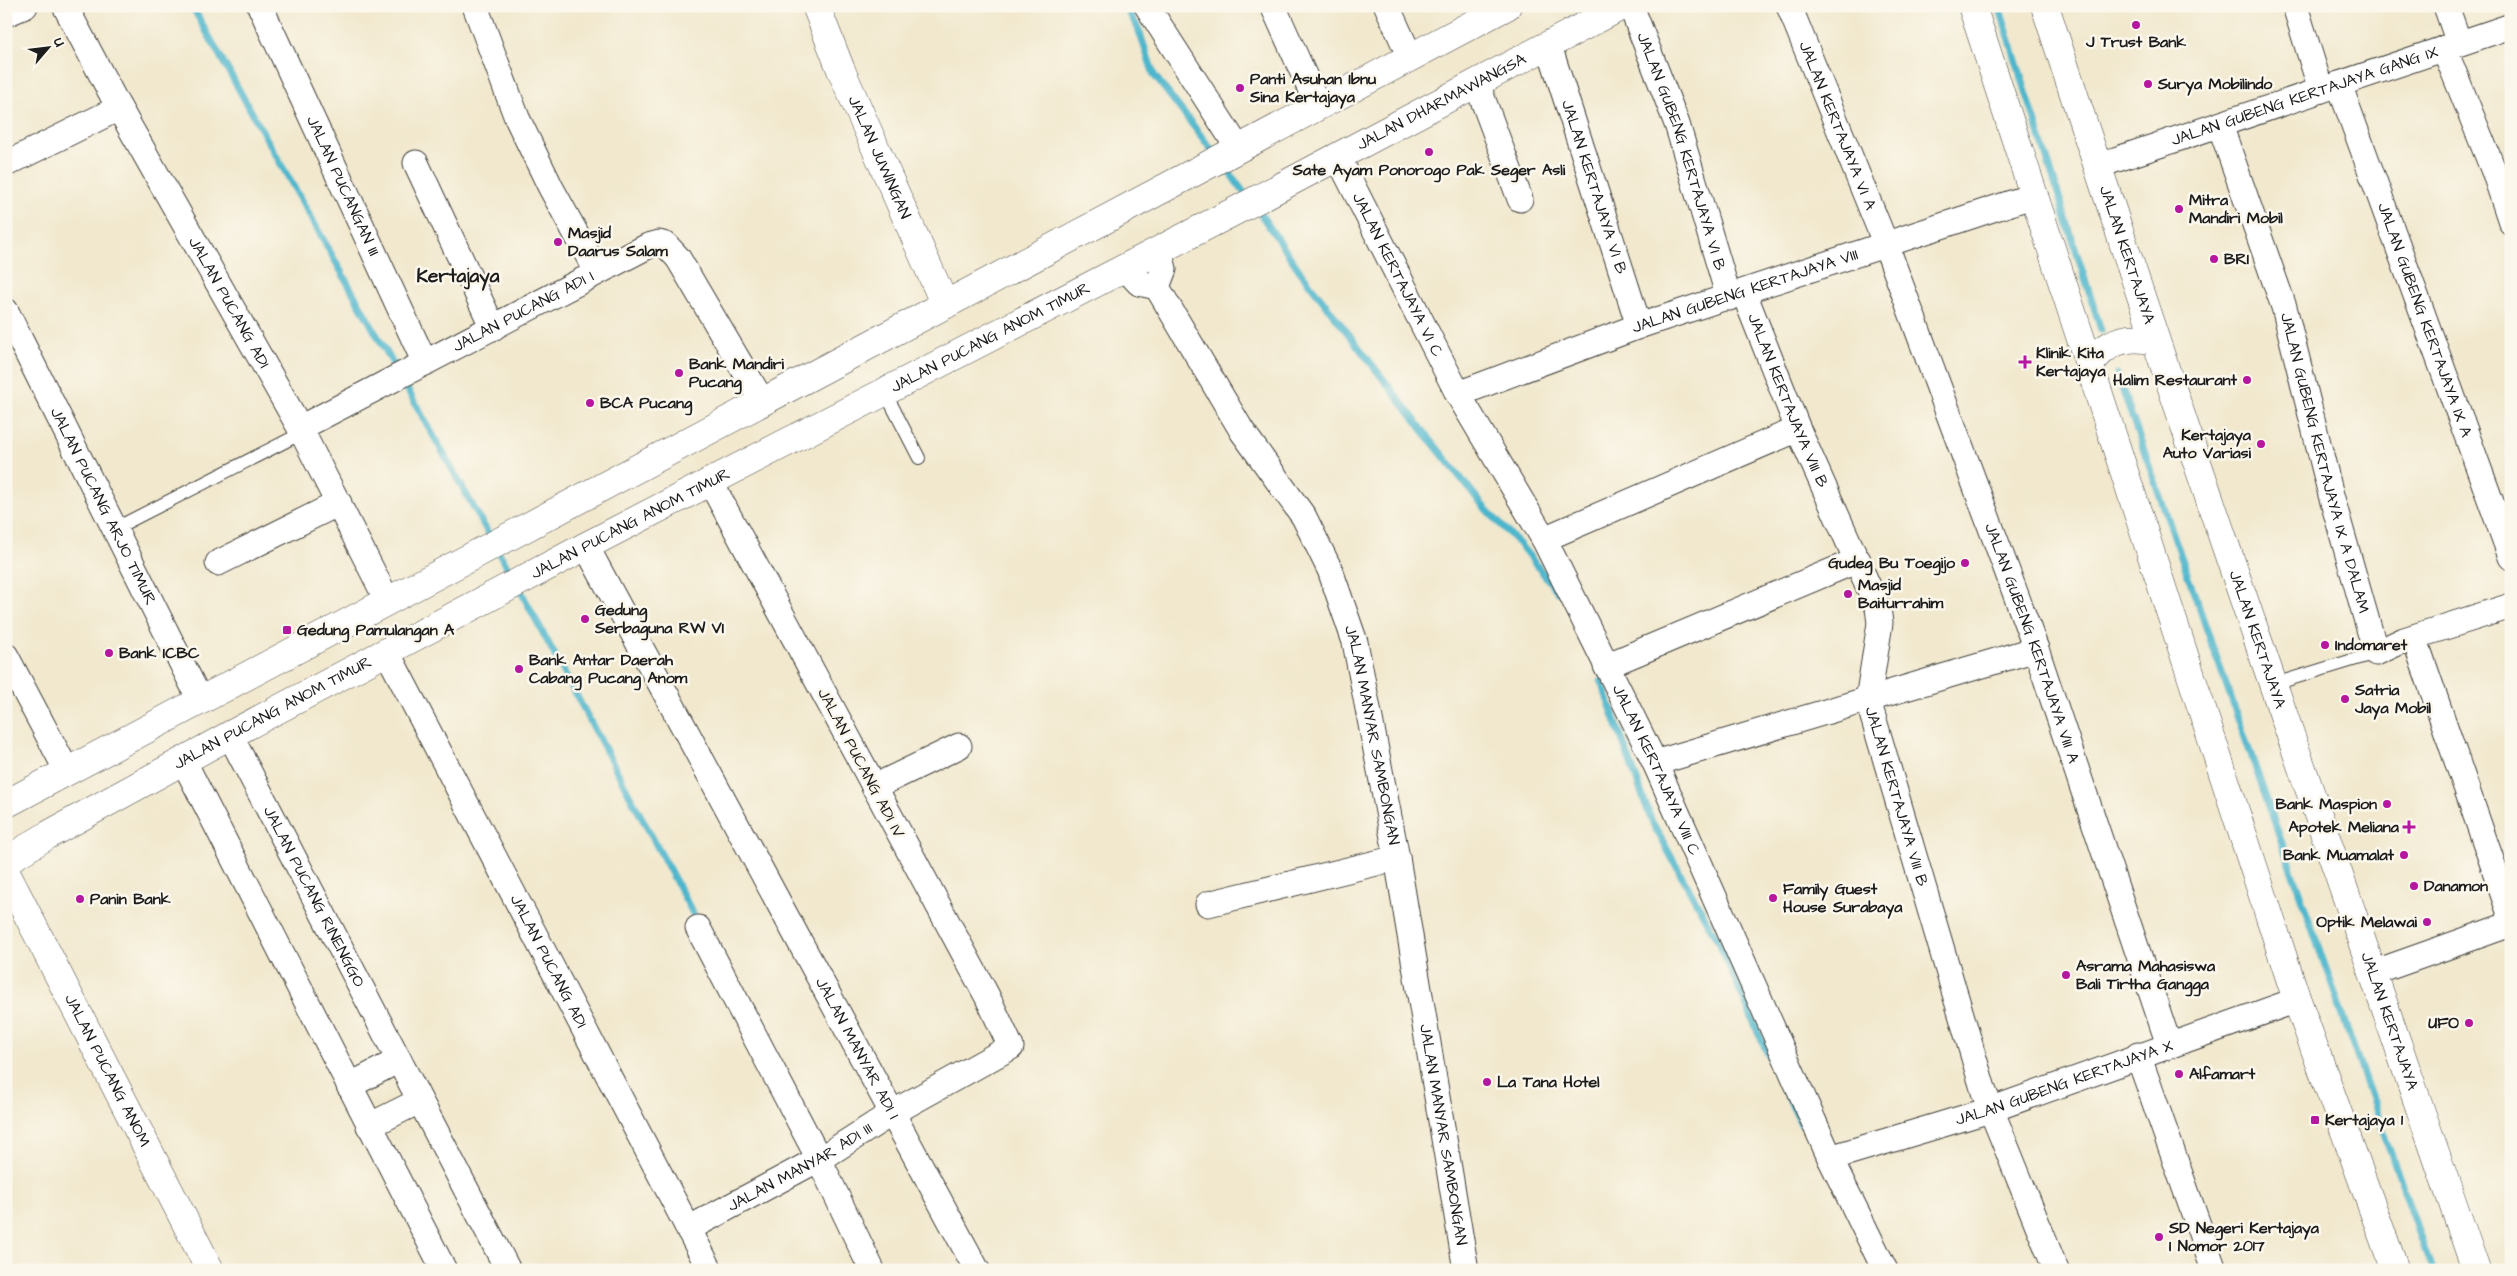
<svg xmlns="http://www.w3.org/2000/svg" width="2517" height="1276" viewBox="0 0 2517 1276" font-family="'Architects Daughter',sans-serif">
	<rect width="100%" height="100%" fill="#fbf7ec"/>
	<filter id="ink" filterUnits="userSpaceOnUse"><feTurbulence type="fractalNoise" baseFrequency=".02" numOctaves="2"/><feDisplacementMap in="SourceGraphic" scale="10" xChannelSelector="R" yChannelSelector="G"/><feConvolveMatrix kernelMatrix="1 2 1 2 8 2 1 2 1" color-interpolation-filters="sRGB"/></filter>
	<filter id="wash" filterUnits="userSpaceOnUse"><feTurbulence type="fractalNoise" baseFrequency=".0096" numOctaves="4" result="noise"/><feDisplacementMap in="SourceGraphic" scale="20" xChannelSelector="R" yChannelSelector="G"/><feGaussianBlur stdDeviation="1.12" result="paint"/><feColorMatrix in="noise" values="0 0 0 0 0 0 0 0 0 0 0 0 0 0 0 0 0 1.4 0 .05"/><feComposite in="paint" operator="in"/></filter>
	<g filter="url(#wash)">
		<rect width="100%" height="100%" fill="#f1e8cd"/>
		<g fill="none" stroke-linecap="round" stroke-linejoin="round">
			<g stroke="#4eb6cc" stroke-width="7">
				<path d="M192,6L492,540"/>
				<path d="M1125,6L1138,28L1154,75L1215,154"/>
				<path d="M1999,6L2101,330"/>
				<path d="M1223,164L1248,198"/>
				<path d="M1255,206L1299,270L1425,433L1484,507L1521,546L1558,592"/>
				<path d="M2117,374L2432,1270"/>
				<path d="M497,549L514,579"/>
				<path d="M519,588L698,923"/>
				<path d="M1601,681L1652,822L1720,945L1770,1059L1801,1124"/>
			</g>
		</g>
	</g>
	<g filter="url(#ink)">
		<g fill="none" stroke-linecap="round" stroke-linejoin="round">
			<defs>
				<g id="service">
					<path d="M885,392L919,458"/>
					<path d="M114,529L302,433"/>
					<path d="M2271,685L2376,653"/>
				</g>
				<g id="minor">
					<path id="s1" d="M65,6L119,108L300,428L387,600"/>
					<path id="s2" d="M260,6L425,363"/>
					<path d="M475,6L517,118L551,188L597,272"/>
					<path d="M1147,6L1238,148"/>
					<path d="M1273,6L1318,106"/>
					<path d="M1387,6L1410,57"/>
					<path id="s3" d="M1631,6L1677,124L1729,298"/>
					<path id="s4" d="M1789,6L1886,245L2036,649L2169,1045"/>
					<path d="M2295,6L2321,90"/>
					<path d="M2446,6L2459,43"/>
					<path d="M6,14L25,6"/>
					<path id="s5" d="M1549,46L1639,326"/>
					<path d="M2444,48L2495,174L2511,222"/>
					<path d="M1477,84L1520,199"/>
					<path id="s6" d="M2339,84L2511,557"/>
					<path id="s7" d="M2220,125L2284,307L2331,495L2376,653L2404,640L2511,606"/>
					<path id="s8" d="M1338,157L1458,394L1544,539L1655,763L1830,1158L1885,1270"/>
					<path d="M416,163L493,328"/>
					<path d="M6,164L119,108"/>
					<path id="s9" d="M2097,166L2511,26"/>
					<path id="s10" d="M1125,268L1139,283L1157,287L1242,431L1304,517L1330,570L1355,642L1397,858L1466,1270"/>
					<path d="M1157,287L1164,269L1159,250"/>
					<path id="s11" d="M1744,293L1798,429L1878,608L1880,623L1868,700L1984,1092L2056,1270"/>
					<path id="s12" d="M6,311L200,700"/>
					<path id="s13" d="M1458,394L1639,326L2035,195"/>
					<path id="s14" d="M300,428L648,246L659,243L666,245L678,258L762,401"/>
					<path d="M1544,539L1798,429"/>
					<path id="s15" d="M586,546L977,1270"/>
					<path d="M218,563L339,503"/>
					<path d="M2414,637L2511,917"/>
					<path id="s16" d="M387,652L710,1270"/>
					<path d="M6,656L67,771"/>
					<path d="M1606,666L1858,560"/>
					<path id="s17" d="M230,735L508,1270"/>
					<path d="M183,760L444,1270"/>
					<path d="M1655,763L2036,649"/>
					<path d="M874,787L959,746"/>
					<path d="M1208,904L1397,858"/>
					<path d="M698,928L819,1159L872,1270"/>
					<path d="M2373,973L2511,924"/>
					<path d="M2138,1055L2214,1270"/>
					<path d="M349,1086L399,1060"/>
					<path d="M369,1126L419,1101"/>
					<path id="s18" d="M1830,1158L1990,1110L2297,1000"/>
					<path id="s19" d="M688,1229L828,1154L892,1113L1011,1047L987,996L711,483"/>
				</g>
				<g id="tertiary">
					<path id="s20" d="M816,6L841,70L945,305"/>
					<path id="s21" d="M6,873L210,1270"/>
				</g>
				<g id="primary">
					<path d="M1972,6L2297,1000L2395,1270"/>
					<path id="s22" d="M2045,6C2183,430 2330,849 2476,1270"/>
					<path d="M2090,364C2107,341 2127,334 2155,341"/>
					<path d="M6,804L1507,6"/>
					<path id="s23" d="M6,861L48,835L230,735L586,546L1239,209L1622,6"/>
				</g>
			</defs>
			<use href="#service" stroke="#3c3b37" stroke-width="14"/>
			<use href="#minor" stroke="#3c3b37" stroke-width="27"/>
			<use href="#tertiary" stroke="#3c3b37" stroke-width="29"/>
			<use href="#primary" stroke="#3c3b37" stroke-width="29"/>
			<use href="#service" stroke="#fff" stroke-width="12"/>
			<use href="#minor" stroke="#fff" stroke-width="25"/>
			<use href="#tertiary" stroke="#fff" stroke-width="28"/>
			<use href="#primary" stroke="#fff" stroke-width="28"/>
		</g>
	</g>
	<g fill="#b5179e" stroke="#fbf7ec" stroke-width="2">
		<circle cx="2136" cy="25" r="5"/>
		<circle cx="2148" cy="84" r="5"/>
		<circle cx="1240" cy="88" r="5"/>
		<circle cx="1429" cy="152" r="5"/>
		<circle cx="2179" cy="209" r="5"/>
		<circle cx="558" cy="242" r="5"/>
		<circle cx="2214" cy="259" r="5"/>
		<path d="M2022.5 354.5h5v5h5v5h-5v5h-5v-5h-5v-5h5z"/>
		<circle cx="679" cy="373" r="5"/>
		<circle cx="2247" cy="380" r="5"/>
		<circle cx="590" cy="403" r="5"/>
		<circle cx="2261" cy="444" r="5"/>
		<circle cx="1965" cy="563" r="5"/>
		<circle cx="1848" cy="594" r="5"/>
		<circle cx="585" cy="619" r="5"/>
		<rect x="282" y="625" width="10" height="10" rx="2.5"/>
		<circle cx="2325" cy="645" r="5"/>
		<circle cx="109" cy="653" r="5"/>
		<circle cx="519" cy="669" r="5"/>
		<circle cx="2345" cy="699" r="5"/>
		<circle cx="2387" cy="804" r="5"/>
		<path d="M2406.5 819.5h5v5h5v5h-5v5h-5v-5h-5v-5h5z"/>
		<circle cx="2404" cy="855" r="5"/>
		<circle cx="2414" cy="886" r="5"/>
		<circle cx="1773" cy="898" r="5"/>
		<circle cx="80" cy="899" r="5"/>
		<circle cx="2427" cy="922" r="5"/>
		<circle cx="2066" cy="975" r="5"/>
		<circle cx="2469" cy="1023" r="5"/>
		<circle cx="2179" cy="1074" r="5"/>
		<circle cx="1487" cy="1082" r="5"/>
		<rect x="2310" y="1115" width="10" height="10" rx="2.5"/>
		<circle cx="2159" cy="1237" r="5"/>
	</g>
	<g text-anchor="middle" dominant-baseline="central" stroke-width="5" stroke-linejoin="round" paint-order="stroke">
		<g font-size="16" font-weight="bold" fill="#1c1c1c" stroke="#fbf7ec" text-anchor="start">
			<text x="2136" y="42" text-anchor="middle">J Trust Bank</text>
			<text x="1250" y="79">Panti Asuhan Ibnu<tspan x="1250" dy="18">Sina Kertajaya</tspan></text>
			<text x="2158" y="84">Surya Mobilindo</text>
			<text x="1429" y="170" text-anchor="middle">Sate Ayam Ponorogo Pak Seger Asli</text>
			<text x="2189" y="200">Mitra<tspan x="2189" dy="18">Mandiri Mobil</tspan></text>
			<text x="568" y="233">Masjid<tspan x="568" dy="18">Daarus Salam</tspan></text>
			<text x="2224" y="259">BRI</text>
			<text x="2036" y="353">Klinik Kita<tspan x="2036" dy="18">Kertajaya</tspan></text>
			<text x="689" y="364">Bank Mandiri<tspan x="689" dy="18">Pucang</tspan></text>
			<text x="2237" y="380" text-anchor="end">Halim Restaurant</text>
			<text x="600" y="403">BCA Pucang</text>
			<text x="2251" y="435" text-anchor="end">Kertajaya<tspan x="2251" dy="18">Auto Variasi</tspan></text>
			<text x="1955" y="563" text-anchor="end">Gudeg Bu Toegijo</text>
			<text x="1858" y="585">Masjid<tspan x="1858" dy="18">Baiturrahim</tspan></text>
			<text x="595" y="610">Gedung<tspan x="595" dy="18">Serbaguna RW VI</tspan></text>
			<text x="297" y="630">Gedung Pamulangan A</text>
			<text x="2335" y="645">Indomaret</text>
			<text x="119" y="653">Bank ICBC</text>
			<text x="529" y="660">Bank Antar Daerah<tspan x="529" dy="18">Cabang Pucang Anom</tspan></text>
			<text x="2355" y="690">Satria<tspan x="2355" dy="18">Jaya Mobil</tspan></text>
			<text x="2377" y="804" text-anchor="end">Bank Maspion</text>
			<text x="2399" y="827" text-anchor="end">Apotek Meliana</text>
			<text x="2394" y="855" text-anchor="end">Bank Muamalat</text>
			<text x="2424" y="886">Danamon</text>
			<text x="1783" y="889">Family Guest<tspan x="1783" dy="18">House Surabaya</tspan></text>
			<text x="90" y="899">Panin Bank</text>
			<text x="2417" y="922" text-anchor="end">Optik Melawai</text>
			<text x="2076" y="966">Asrama Mahasiswa<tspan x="2076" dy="18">Bali Tirtha Gangga</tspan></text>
			<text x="2459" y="1023" text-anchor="end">UFO</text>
			<text x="2189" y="1074">Alfamart</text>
			<text x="1497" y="1082">La Tana Hotel</text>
			<text x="2325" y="1120">Kertajaya 1</text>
			<text x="2169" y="1228">SD Negeri Kertajaya<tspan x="2169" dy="18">I Nomor 2017</tspan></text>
		</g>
		<g font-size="16" fill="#1c1c1c" stroke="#fbf7ec">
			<text stroke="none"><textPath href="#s9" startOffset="219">JALAN GUBENG KERTAJAYA GANG IX</textPath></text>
			<text stroke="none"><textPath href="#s23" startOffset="1624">JALAN DHARMAWANGSA</textPath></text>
			<text stroke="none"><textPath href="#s4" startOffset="129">JALAN KERTAJAYA VI A</textPath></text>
			<text stroke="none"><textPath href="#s3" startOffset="154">JALAN GUBENG KERTAJAYA VI B</textPath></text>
			<text stroke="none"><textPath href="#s20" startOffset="164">JALAN JUWINGAN</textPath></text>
			<text stroke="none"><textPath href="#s2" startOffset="198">JALAN PUCANGAN III</textPath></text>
			<text stroke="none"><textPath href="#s5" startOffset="148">JALAN KERTAJAYA VI B</textPath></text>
			<text stroke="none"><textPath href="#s22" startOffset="262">JALAN KERTAJAYA</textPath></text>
			<text stroke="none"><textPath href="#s8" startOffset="132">JALAN KERTAJAYA VI C</textPath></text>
			<text stroke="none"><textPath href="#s13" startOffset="305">JALAN GUBENG KERTAJAYA VIII</textPath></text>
			<text stroke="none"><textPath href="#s1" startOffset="339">JALAN PUCANG ADI</textPath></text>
			<text stroke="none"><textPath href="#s14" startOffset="252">JALAN PUCANG ADI I</textPath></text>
			<text stroke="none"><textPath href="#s6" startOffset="251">JALAN GUBENG KERTAJAYA IX A</textPath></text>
			<text stroke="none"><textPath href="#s23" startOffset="1115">JALAN PUCANG ANOM TIMUR</textPath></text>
			<text stroke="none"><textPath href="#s11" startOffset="116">JALAN KERTAJAYA VIII B</textPath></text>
			<text stroke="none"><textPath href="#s7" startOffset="354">JALAN GUBENG KERTAJAYA IX A DALAM</textPath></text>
			<text stroke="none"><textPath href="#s12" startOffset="218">JALAN PUCANG ARJO TIMUR</textPath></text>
			<text stroke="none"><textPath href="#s23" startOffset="710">JALAN PUCANG ANOM TIMUR</textPath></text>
			<text stroke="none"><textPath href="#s22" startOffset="668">JALAN KERTAJAYA</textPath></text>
			<text stroke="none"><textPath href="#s4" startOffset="682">JALAN GUBENG KERTAJAYA VIII A</textPath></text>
			<text stroke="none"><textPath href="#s23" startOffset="305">JALAN PUCANG ANOM TIMUR</textPath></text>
			<text stroke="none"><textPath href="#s10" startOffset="542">JALAN MANYAR SAMBONGAN</textPath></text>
			<text transform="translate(861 763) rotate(62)">JALAN PUCANG ADI IV</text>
			<text stroke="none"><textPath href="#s8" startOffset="691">JALAN KERTAJAYA VIII C</textPath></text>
			<text stroke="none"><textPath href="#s11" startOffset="536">JALAN KERTAJAYA VIII B</textPath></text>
			<text stroke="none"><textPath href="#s17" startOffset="182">JALAN PUCANG RINENGGO</textPath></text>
			<text stroke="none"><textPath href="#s16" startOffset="349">JALAN PUCANG ADI</textPath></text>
			<text stroke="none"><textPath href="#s22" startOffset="1072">JALAN KERTAJAYA</textPath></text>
			<text stroke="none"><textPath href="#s15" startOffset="571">JALAN MANYAR ADI I</textPath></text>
			<text stroke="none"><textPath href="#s21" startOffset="222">JALAN PUCANG ANOM</textPath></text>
			<text stroke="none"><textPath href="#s18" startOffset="246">JALAN GUBENG KERTAJAYA X</textPath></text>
			<text stroke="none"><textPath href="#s10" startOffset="948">JALAN MANYAR SAMBONGAN</textPath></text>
			<text stroke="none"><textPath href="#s19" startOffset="128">JALAN MANYAR ADI III</textPath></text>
		</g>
		<g font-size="19" font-weight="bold" fill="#1c1c1c" stroke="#fbf7ec">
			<text x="458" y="276">Kertajaya</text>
		</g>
	</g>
	<rect width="2517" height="1276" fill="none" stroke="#fbf7ec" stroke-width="25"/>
	<g transform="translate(48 48) rotate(62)" stroke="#fbf7ec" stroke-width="4" paint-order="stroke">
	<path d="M0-4L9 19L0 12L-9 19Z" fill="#1c1c1c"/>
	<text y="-8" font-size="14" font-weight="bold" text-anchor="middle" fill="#1c1c1c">U</text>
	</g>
</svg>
